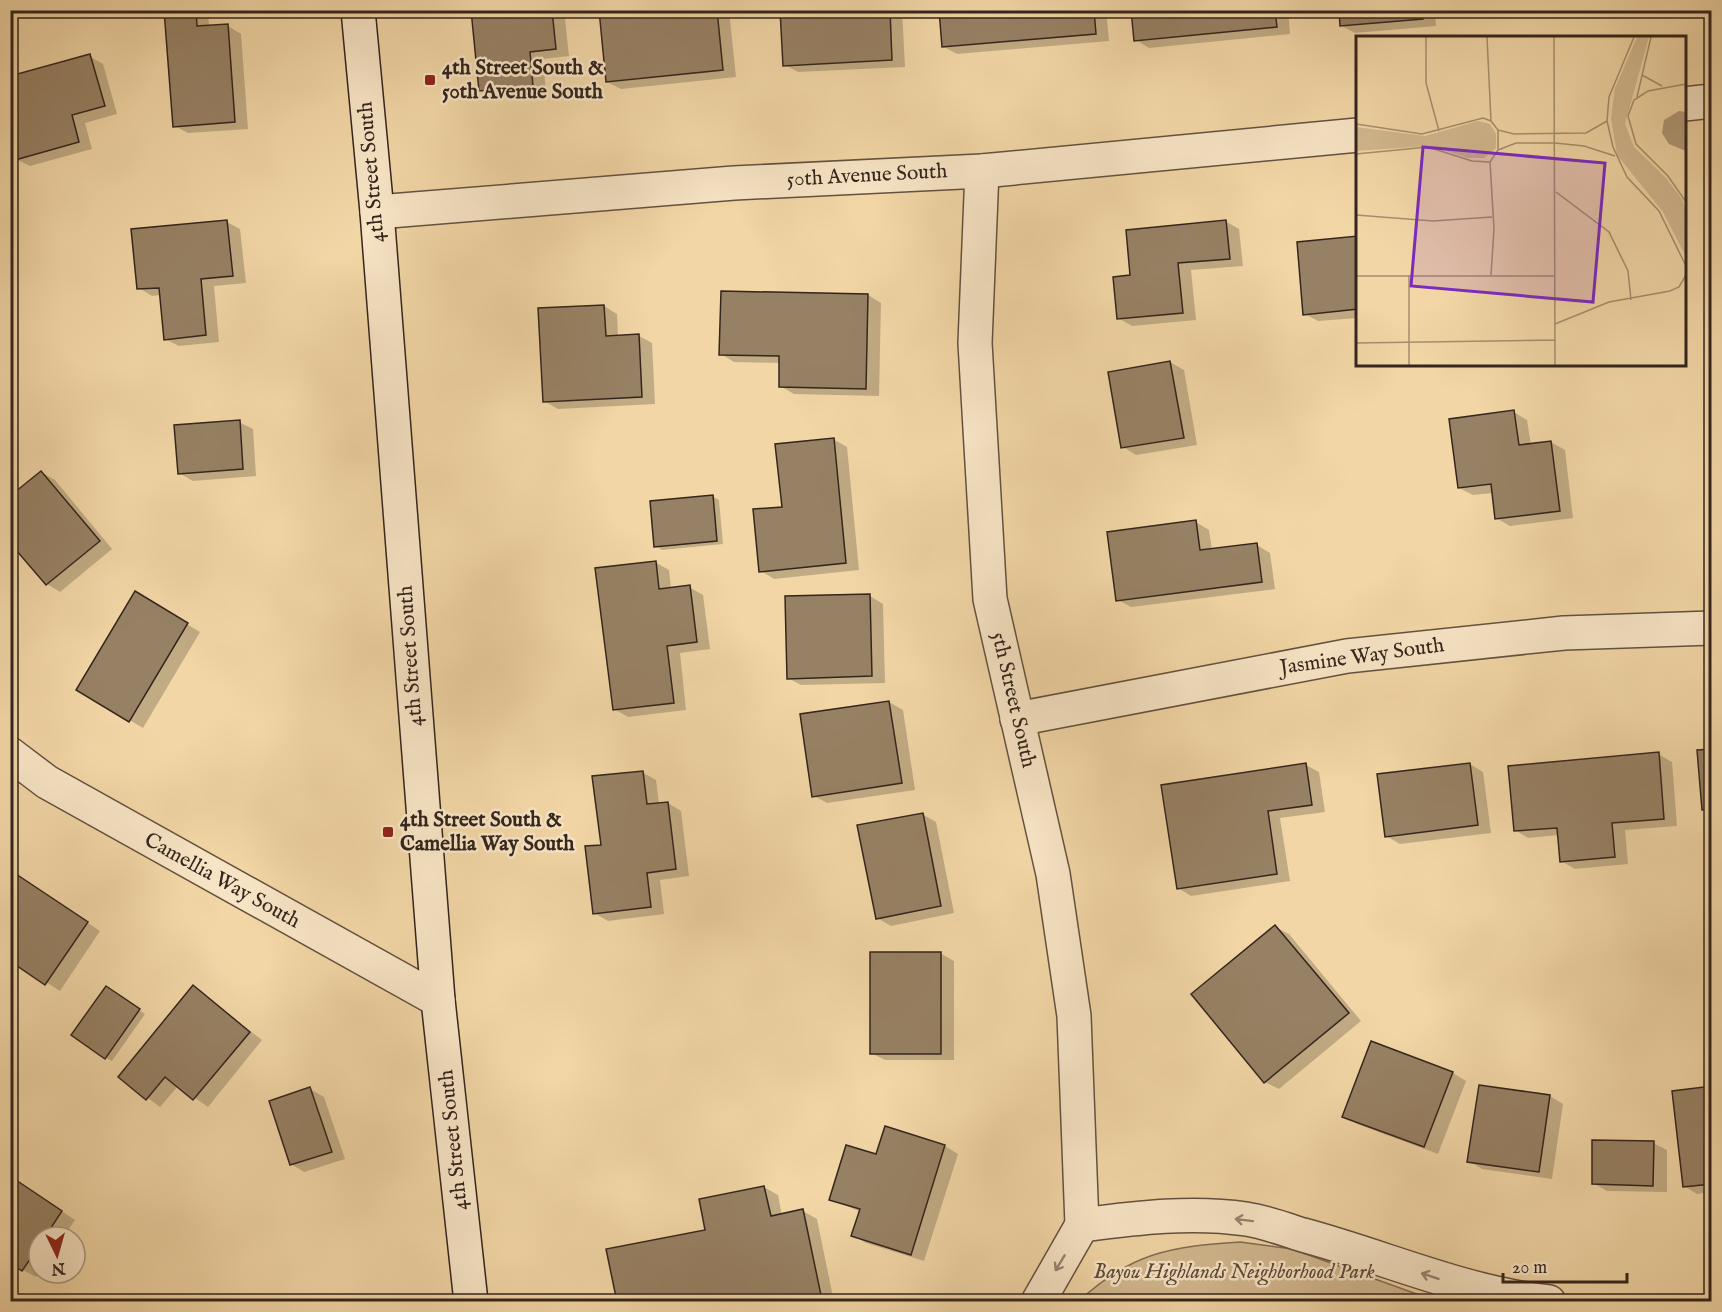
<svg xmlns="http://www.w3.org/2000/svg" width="1722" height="1312" viewBox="0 0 1722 1312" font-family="'IM FELL English',serif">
	<rect width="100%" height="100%" fill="#f2d6a6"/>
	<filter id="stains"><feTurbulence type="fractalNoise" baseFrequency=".00333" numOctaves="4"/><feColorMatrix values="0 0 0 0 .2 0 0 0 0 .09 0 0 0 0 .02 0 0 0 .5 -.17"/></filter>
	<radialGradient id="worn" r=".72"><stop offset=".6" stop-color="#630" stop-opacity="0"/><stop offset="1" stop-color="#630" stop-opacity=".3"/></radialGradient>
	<path fill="#d2b88f" stroke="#836e56" stroke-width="1.5" d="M1240,1242L1292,1249L1436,1301H1079C1131,1253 1171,1246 1240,1242Z"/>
	<g fill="#0003">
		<path d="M166,10H208L209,27L228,26L241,34L248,129L188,133L175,126Z"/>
		<path d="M473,10H564L569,56L543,59L546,93L494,98L481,90Z"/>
		<path d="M600,10H729L736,77L621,89L607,82Z"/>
		<path d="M782,10H902L905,67L798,72L785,65Z"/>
		<path d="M941,10H1106L1109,41L957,54L944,47Z"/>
		<path d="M1133,10H1288L1290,34L1149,48L1136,40Z"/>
		<path d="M1341,10H1435L1436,26L1355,33L1342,26Z"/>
		<path d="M1516,10H1550L1521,13Z"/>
		<path d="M89,56L103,64L117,114L85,123L92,149L30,166L16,159Z"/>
		<path d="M1225,221L1239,229L1243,266L1191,270L1196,320L1132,326L1118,318L1132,276Z"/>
		<path d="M227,222L240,229L246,283L214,286L219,342L179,346L165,339L161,295L152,296L139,288Z"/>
		<path d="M1358,238V318L1318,321L1305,314Z"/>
		<path d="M868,295L881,303L879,396L794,394L780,386L781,363L734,362L721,354Z"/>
		<path d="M604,306L617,314L618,336H639L652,343L655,404L558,409L544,401Z"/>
		<path d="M1170,362L1184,370L1197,445L1136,455L1123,447Z"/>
		<path d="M1514,412L1527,420L1531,445L1551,442L1565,450L1573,518L1510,526L1496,518L1493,493L1473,495L1459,488Z"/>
		<path d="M239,422L253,429L256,476L193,481L179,473Z"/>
		<path d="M833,439L847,447L859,570L774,579L761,571Z"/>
		<path d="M41,472L55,480L112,549L60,592L47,584Z"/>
		<path d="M712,496L719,500L723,544L662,550L656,546Z"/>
		<path d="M1196,522L1209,530L1212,550L1257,545L1270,553L1275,589L1131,607L1118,600Z"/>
		<path d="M655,562L669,570L671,589L689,587L703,595L710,649L680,653L686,710L628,717L614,709Z"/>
		<path d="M135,593L200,632L143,728L78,690Z"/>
		<path d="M870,596L883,604L885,683L801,685L788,678Z"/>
		<path d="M889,702L903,710L915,790L827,803L814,796Z"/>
		<path d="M1658,754L1672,762L1677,826L1625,830L1628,864L1575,869L1561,861L1559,835L1528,838L1515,830Z"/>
		<path d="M1470,764L1483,772L1491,833L1400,844L1386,836Z"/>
		<path d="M1306,765L1319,772L1325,812L1280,818L1290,881L1191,896L1178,888Z"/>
		<path d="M642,772L656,780L659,804L668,803L681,811L689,876L660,880L664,914L608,921L594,913L602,846Z"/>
		<path d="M922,814L936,822L954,913L891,926L877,918Z"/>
		<path d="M10,871L100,931L60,991L10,959Z"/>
		<path d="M1275,927L1289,934L1361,1021L1279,1089L1265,1082Z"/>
		<path d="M940,953L954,961V1060H885L871,1053Z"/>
		<path d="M193,987L262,1040L208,1107L178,1086L160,1107L120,1077Z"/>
		<path d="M112,991L145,1014L112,1061L106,1058Z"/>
		<path d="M1372,1043L1453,1073L1466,1081L1438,1154L1357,1124L1344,1116Z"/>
		<path d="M1712,1088V1192L1697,1194L1684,1186Z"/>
		<path d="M310,1089L324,1097L345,1159L304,1172L291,1164Z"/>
		<path d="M1550,1096L1563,1104L1552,1179L1482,1169L1469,1161Z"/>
		<path d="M886,1128L945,1146L958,1154L924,1261L866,1243L853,1235L861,1212L831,1199L877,1156Z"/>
		<path d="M1653,1143L1667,1150V1192L1607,1191L1593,1183Z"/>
		<path d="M10,1177L75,1220L63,1237H39V1273L36,1277L23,1270Z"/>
		<path d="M764,1187L778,1195L782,1216L803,1211L817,1219L834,1302H618Z"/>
	</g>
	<g fill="#978164" stroke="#34251d" stroke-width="1.5">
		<path d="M164,10H196L197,26L228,24L235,122L173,127Z"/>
		<path d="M471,10H552L556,49L530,52L533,86L479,91Z"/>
		<path d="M599,10H717L723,70L606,82Z"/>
		<path d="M780,10H890L892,60L783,66Z"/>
		<path d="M939,10H1094L1096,34L942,47Z"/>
		<path d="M1131,10H1275L1277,27L1134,41Z"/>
		<path d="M1339,10H1423V19L1340,26Z"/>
		<path d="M90,54L105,106L72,115L79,142L15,160L10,143V76Z"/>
		<path d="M227,220L233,276L201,279L206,335L164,340L159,288L137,289L131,229Z"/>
		<path d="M1226,220L1230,259L1178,263L1183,313L1117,319L1113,277L1130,275L1126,230Z"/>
		<path d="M1358,236V309L1303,315L1297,242Z"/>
		<path d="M721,291L868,294L866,389L779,387V356L719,355Z"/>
		<path d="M604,305L606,336L639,334L642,397L543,402L538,308Z"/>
		<path d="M1170,361L1184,438L1121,448L1108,372Z"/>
		<path d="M1514,410L1519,445L1551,441L1560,511L1495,519L1491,484L1458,488L1449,419Z"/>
		<path d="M240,420L243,469L178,474L174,425Z"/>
		<path d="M834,438L846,563L759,572L753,509L782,507L775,444Z"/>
		<path d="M41,471L100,541L46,585L10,543V496Z"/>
		<path d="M713,495L717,541L654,547L650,501Z"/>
		<path d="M1196,520L1200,550L1257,543L1262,582L1116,601L1107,532Z"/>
		<path d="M656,561L659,589L690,585L697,642L667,646L674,703L613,710L595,568Z"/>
		<path d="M135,591L188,623L129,722L76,690Z"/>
		<path d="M870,594L872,676L787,679L785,596Z"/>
		<path d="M889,701L902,783L812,797L800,714Z"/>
		<path d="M1712,749V809L1702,810L1697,750Z"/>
		<path d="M1659,752L1664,819L1612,823L1615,857L1560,862L1557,828L1514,831L1508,766Z"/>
		<path d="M1306,763L1312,805L1268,811L1277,874L1177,889L1161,785Z"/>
		<path d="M1470,763L1478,825L1385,837L1377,774Z"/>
		<path d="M643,771L647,804L668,802L676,869L647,873L651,907L593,914L585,846L601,845L592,776Z"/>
		<path d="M923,813L941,906L876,919L857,825Z"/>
		<path d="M10,870L88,922L45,985L10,961Z"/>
		<path d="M1275,925L1349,1013L1264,1083L1191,994Z"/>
		<rect x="870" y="952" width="71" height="102"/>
		<path d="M193,985L250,1032L193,1100L165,1077L146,1100L118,1077Z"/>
		<path d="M106,986L140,1009L105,1059L71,1035Z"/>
		<path d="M1371,1041L1453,1072L1424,1147L1342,1117Z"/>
		<path d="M1479,1085L1550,1095L1539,1172L1467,1162Z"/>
		<path d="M1712,1086V1184L1683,1187L1672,1091Z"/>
		<path d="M310,1087L332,1152L290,1165L269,1101Z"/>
		<path d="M885,1126L945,1145L911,1255L851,1236L860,1209L829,1200L846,1145L876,1154Z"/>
		<path d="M1592,1140L1654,1141L1653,1186L1592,1184Z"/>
		<path d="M10,1176L62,1211L45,1237H39V1246L22,1271L10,1263Z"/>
		<path d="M764,1186L771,1216L803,1209L822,1300L617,1302L606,1249L705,1230L699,1199Z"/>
	</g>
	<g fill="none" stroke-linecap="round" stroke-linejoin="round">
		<defs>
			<g id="street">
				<path d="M1684,104L1712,101"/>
				<path d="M982,171L975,343L990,599L1053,874L1074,1016L1082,1225"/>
				<path d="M377,212L734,183L982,171L1358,135"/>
				<path d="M1017,719L1347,656L1564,633L1712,628"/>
				<path d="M10,754L47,782L438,1000"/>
				<path d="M1082,1225C1137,1218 1191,1211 1246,1219C1265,1222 1284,1229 1303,1235C1385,1257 1464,1293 1549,1302"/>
				<path d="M1038,1302L1082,1225"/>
			</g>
			<path id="secondary" d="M358,10L377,212L438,1000L471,1302"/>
		</defs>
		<use href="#street" stroke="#64513f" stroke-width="36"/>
		<use href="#secondary" stroke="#34251d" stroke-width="36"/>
		<use href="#street" stroke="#f7e4c5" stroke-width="33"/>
		<use href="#secondary" stroke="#f7e4c5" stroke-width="33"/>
	</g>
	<defs><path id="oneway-shaft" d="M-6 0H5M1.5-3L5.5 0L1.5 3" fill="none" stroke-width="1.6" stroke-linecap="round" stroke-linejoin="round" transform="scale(1.5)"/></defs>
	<g stroke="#968471">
		<use href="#oneway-shaft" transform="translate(1244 1220) rotate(-173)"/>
		<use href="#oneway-shaft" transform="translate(1060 1263) rotate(121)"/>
		<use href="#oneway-shaft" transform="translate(1430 1276) rotate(-162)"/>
	</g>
	<g fill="#8f2418" stroke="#f7e4c5" stroke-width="2">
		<rect x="424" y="74" width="12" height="12" rx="3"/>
		<rect x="382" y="826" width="12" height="12" rx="3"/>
	</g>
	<g text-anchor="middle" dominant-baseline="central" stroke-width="5" stroke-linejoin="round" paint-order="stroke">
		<g font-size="21" font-weight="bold" fill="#34251d" stroke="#f7e4c5" text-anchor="start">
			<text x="442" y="68">4th Street South &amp;<tspan x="442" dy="24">50th Avenue South</tspan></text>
			<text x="400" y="820">4th Street South &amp;<tspan x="400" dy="24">Camellia Way South</tspan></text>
		</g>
		<g font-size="21" fill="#34251d" stroke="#f7e4c5">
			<text transform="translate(372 172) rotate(-95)">4th Street South</text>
			<text transform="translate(867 176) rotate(-3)">50th Avenue South</text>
			<text transform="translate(411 656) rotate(-94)">4th Street South</text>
			<text transform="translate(1362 657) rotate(-8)">Jasmine Way South</text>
			<text transform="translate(1013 700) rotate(77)">5th Street South</text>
			<text transform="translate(222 881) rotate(29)">Camellia Way South</text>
			<text transform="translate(454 1140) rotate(-96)">4th Street South</text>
		</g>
		<g font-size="21" font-style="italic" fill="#5c4a3a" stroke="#f7e4c5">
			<text x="1234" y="1272">Bayou Highlands Neighborhood Park</text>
		</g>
	</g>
	<g transform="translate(1356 36)">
		<rect width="330" height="330" fill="#f2d6a6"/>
		<path d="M281,1H293L269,88L278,111L310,142L326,163L330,174V221L307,176L261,119L255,82L259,52ZM122,85L134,88L140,98V112L128,122H112L74,110L0,115V91L69,100Z" fill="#d2b88f"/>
		<path d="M323,75L330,76V115L313,108L306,97L308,84Z" fill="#b19a77"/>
		<path fill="none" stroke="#a68f6f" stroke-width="1.5" d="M70,1V47L83,95M131,1L135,85M198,1L199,329M278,1L253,61L251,85L257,111L271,141L303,175L330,230M286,39L306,50M330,48L292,55L278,64L272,80L280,108L312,140L330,166M281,61L295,1M0,88L66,98L127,82L135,85L142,94V114L134,126M142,94L158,98L230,97L251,85M142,114L160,107H199L228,110L259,120M0,118L72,111L116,125L134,126M134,126L138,193L135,239M200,156L253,196L272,235L275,264M0,179L77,185L136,181M53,239V329M0,240H199M199,288L253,266L314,255L323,251L330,239M0,307L199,304"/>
		<path fill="#7b2cbf" fill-opacity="0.15" stroke="#7b2cbf" stroke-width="3" d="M67,111L249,127L237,266L55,250Z"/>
		<rect width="330" height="330" fill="none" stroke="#34251d" stroke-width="3"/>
	</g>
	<rect width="1722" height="1312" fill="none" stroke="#f2d6a6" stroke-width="36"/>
	<rect x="12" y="12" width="1698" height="1288" fill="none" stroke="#34251d" stroke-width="3"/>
	<rect x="18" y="18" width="1686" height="1276" fill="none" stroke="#34251d" stroke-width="1.5"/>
	<g transform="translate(57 1255) rotate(175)"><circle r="28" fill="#f7e4c5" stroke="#a99882" stroke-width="1.5"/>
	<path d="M0-4.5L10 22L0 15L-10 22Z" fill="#8f2418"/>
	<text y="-9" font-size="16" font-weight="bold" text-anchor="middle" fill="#34251d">N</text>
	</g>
	<path d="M1503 1273v9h124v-9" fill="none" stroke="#34251d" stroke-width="3"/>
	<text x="1512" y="1273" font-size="18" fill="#34251d" stroke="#f7e4c5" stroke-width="4.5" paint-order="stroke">20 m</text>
	<rect width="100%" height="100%" filter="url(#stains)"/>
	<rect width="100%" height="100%" fill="url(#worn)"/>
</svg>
